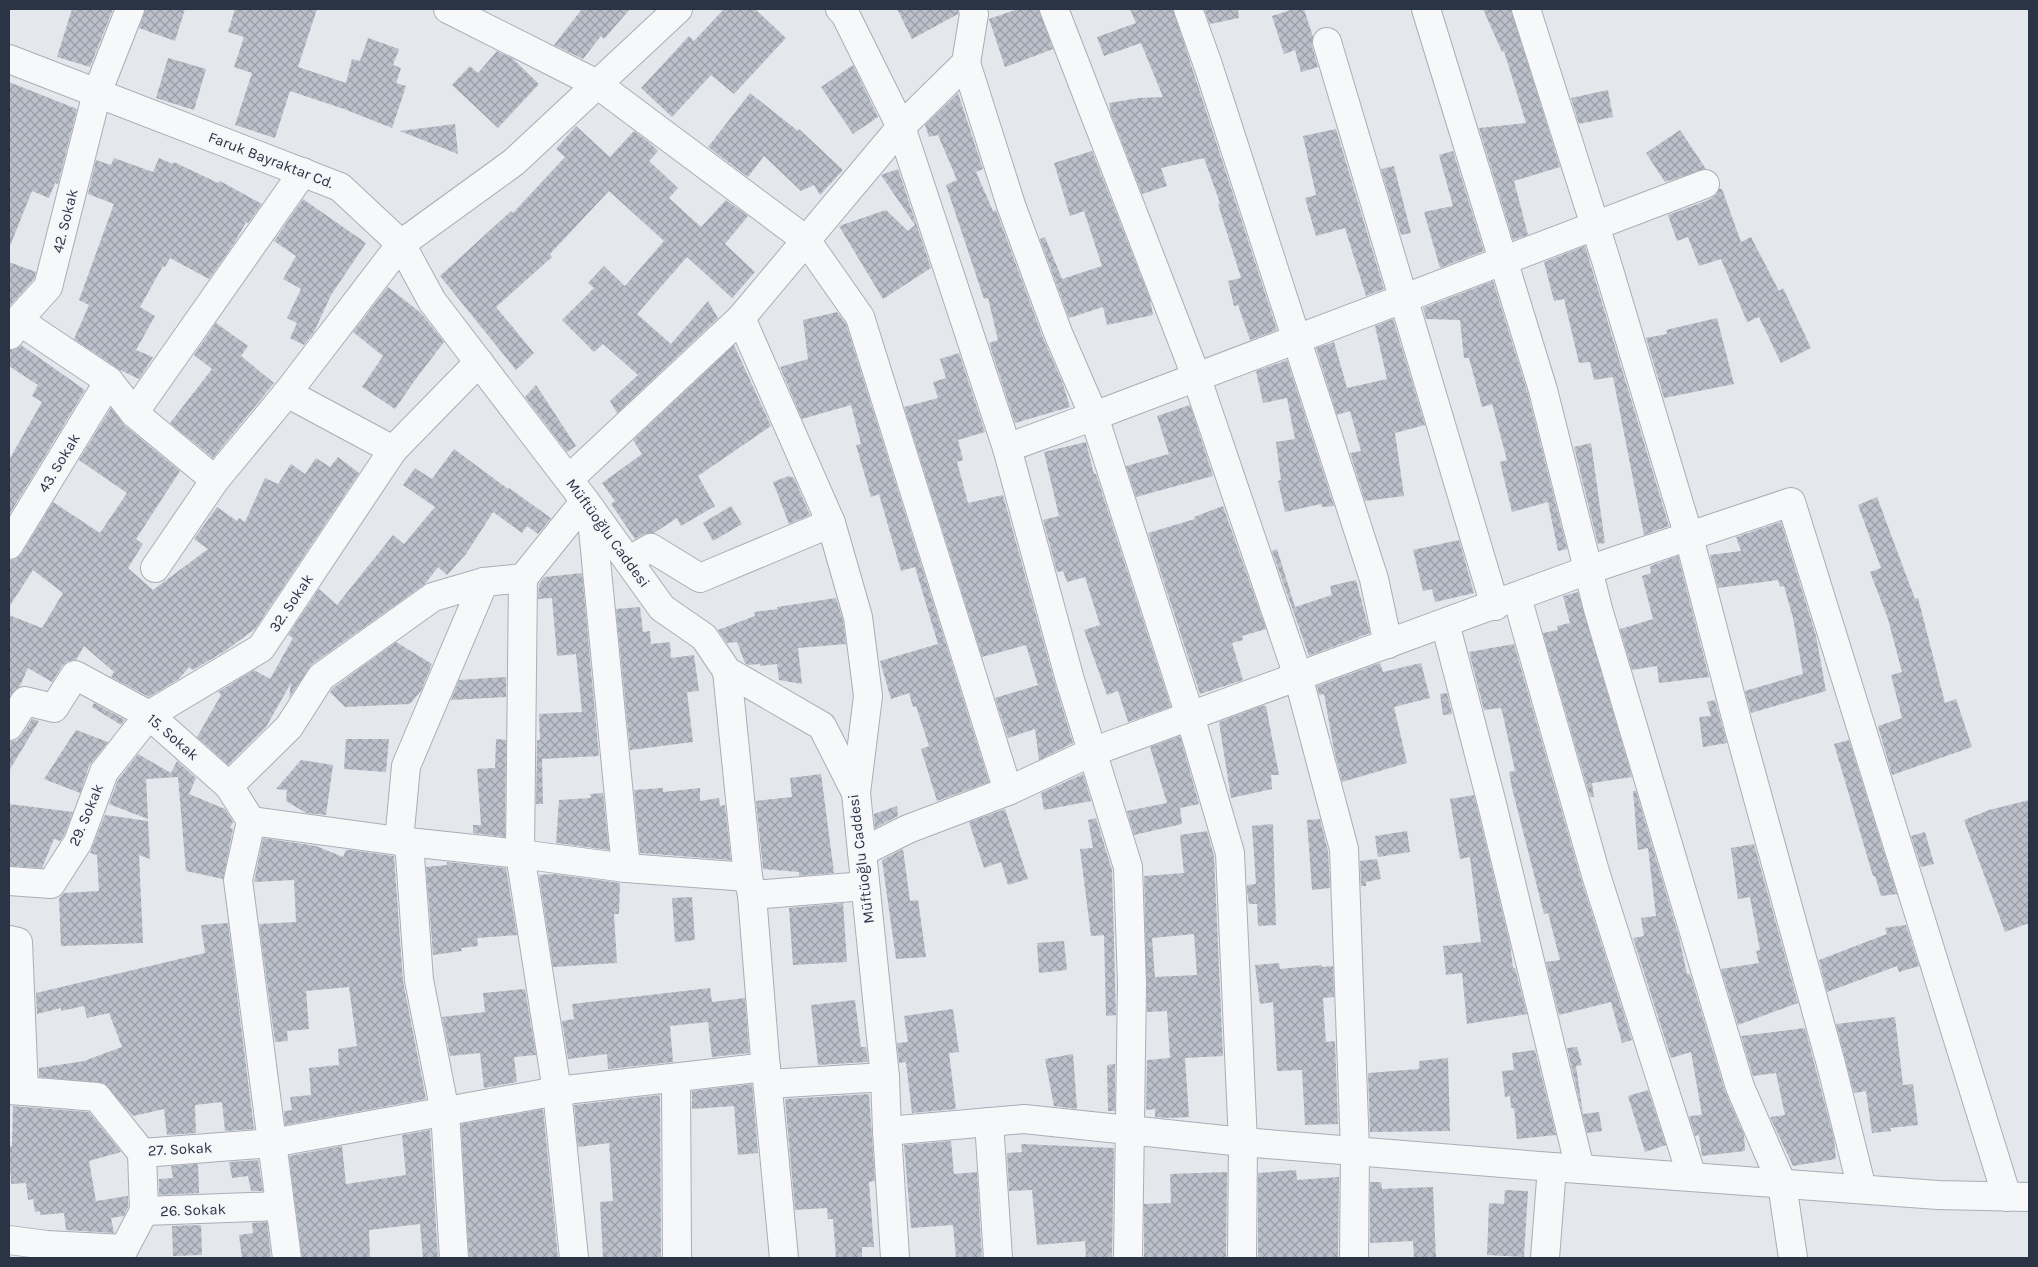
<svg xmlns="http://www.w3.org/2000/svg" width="2038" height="1267" viewBox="0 0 2038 1267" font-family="Karla,sans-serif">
	<defs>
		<pattern id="building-cross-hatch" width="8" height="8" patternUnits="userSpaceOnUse" patternTransform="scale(1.25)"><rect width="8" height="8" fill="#bbc0ca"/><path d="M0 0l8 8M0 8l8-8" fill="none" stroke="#989da6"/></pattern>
	</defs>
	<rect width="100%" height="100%" fill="#e4e7ec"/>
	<g fill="url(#building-cross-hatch)" fill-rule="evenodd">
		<path d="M72,9H113L90,67L57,57Z"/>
		<path d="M145,9H185L175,41L139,28Z"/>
		<path d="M235,9H317L298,67L346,83L352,59L360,61L368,38L399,49L393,65L401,68L396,83L406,86L392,128L344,109L290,91L275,138L235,125L252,73L234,67L244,37L228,32Z"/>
		<path d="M582,9H630L604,39L601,36L583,59L554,45Z"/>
		<path d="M724,9H755L786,38L734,94L711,75L672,117L641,88L689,36L694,41Z"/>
		<path d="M897,9H958V14L912,39Z"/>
		<path d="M1018,9H1039L1053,49L1005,67L989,19Z"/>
		<path d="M1130,9H1173L1277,330L1250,340L1238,305L1234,306L1228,281L1241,278L1218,204L1220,203L1204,158L1161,168L1167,186L1142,194L1111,114L1109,103L1139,98L1163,97L1141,43L1104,56L1097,37L1136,23Z"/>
		<path d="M1204,9H1238L1239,18L1210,24Z"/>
		<path d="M1294,9H1304L1313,37L1312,46L1318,67L1301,72L1295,50L1284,54L1272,16Z"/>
		<path d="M1483,9H1511L1560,167L1514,181L1528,235L1513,240L1479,128L1526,123L1504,51L1502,52Z"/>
		<path d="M497,51L513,59L539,84L498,128L452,85L470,66L478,73Z"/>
		<path d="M168,58L206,69L194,110L156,98Z"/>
		<path d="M853,65L878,117L853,134L821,87Z"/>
		<path d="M9,82L77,109L58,184L55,183L49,198L32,191L10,246Z"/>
		<path d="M1608,90L1613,117L1579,124L1571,98Z"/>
		<path d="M750,93L798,131L799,129L843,170L820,195L814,185L801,191L764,156L748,177L708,147Z"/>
		<path d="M958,93L983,169L976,172L993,211L996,210L1043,338L1063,384L1070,407L1015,423L989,343L998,340L988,298L984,299L946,185L957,180L938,135L929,137L925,125Z"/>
		<path d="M455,124L458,154L400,131Z"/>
		<path d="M576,126L610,157L634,131L650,143L658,151L649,161L678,188L669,198L701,227L726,200L748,216L725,244L755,272L732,298L687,257L637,314L671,344L708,301L718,318L617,413L610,401L638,375L603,344L594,352L562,320L594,288L588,283L604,266L625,286L664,241L609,191L550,254L552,257L496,307L534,353L516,370L440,276L511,211L513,213L565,157L556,149Z"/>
		<path d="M1336,129L1384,289L1366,296L1345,228L1316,236L1305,198L1316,195L1303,136Z"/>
		<path d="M1680,130L1706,169L1665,182L1646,153Z"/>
		<path d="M1092,151L1150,299L1153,315L1107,325L1103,307L1069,318L1040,239L1045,237L1062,279L1102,266L1084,211L1070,216L1054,163Z"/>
		<path d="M1453,151L1484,251L1440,268L1424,212L1453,206L1439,155Z"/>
		<path d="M114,158L153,172L159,158L173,164L174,162L218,183L220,181L262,204L248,223L246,222L235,242L209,279L170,258L165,267L163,266L140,307L155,316L136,350L153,357L139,379L120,370L74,339L89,305L79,300L114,204L88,194L96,160L111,165Z"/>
		<path d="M1394,166L1411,233L1401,235L1381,169Z"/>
		<path d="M898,169L931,268L883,299L839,226L886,210L908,231L915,225L881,175Z"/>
		<path d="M1719,189H1722L1741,242L1751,237L1779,291L1783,288L1811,348L1781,363L1759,317L1747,322L1721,259L1699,266L1688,237L1677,241L1668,215L1711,199L1717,194Z"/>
		<path d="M303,199L366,243L331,295L314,332L304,345L290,338L297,323L287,318L301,289L283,279L296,256L274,241Z"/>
		<path d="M1585,246L1669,526L1644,535L1613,377L1594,380L1590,362L1579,363L1564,299L1554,301L1544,262Z"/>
		<path d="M9,262L36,272L34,279L9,307Z"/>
		<path d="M1493,281L1528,394L1567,549L1558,551L1548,502L1512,512L1500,462L1507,460L1492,404L1482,407L1469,358H1464L1460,320L1426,319L1423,308Z"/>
		<path d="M388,287L421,313L444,342L415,380L395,409L362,387L383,356L353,332Z"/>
		<path d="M837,312L846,324L989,782L937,801L921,749L929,746L916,706L913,707L909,693L891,699L880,661L938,644L915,567L901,571L879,494L871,497L856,445L861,444L851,405L802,419L780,367L808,359L803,320Z"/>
		<path d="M1717,318L1734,384L1664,398L1646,338L1667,334L1666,330Z"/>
		<path d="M1393,319L1425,425L1395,433L1404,496L1365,501L1350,453L1361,451L1350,411L1337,415L1316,348L1334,342L1347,388L1387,379L1375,326Z"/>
		<path d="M216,323L248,346L241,356L274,383L213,458L170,423L212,369L194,355Z"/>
		<path d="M21,345L85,390L9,515V460L42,402L32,396L38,385L9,366V350L18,348Z"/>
		<path d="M734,345L771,426L698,476L715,506L681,526L677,518L654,533L644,534L635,539L611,504L615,501L602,483L642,454L633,440Z"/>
		<path d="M959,353L985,432L958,440L963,460L957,462L968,503L1003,495L1055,684L1073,743L1039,760L1035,729L1008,738L995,698L1038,685L1026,645L982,657L904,407L938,398L933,382L946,378L940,359Z"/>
		<path d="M1287,360L1334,506L1322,507L1321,504L1285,512L1278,481L1281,480L1276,442L1295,439L1287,398L1263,403L1256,371Z"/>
		<path d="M536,385L576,446L567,452L525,397Z"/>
		<path d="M1190,405L1213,476L1136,497L1126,466L1169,454L1157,416Z"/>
		<path d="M111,408L124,425L180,471L136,539L143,544L128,568L153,590L208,549L194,539L217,507L237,521L239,518L245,522L265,478L278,484L291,464L305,474L316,458L330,467L338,457L359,473L255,629L225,651L193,670L189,667L179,679L149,697L111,677L114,672L84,646L76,660L68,661L62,666L52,682L28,668L20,686L9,697V615L42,628L63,593L33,570L9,607V561L17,558L22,553L53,502L100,533L127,493L79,460Z"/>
		<path d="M1086,442L1094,474H1096L1171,707L1128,722L1118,691L1107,695L1084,630L1100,625L1085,577L1067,582L1063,571L1057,572L1043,520L1059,516L1044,452Z"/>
		<path d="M1591,443L1605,543L1598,544L1574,447Z"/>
		<path d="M454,449L508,489L509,488L551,518L538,534L527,526L522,533L493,512L466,554L447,575L438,567L425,584L312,664L289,698L291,683L266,727L228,765L197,737L221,695L218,692L254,670L270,679L293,638L288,635L319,589L337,605L393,535L404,544L435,507L403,485L415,468L432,479Z"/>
		<path d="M789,476L794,478L810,515L789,524L773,482Z"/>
		<path d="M1877,497L1915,599L1918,598L1945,703L1956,699L1972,747L1892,775L1878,726L1902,718L1891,675L1902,672L1888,619L1870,572L1881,568L1858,505Z"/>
		<path d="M731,506L742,524L713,541L703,523Z"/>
		<path d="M1223,506L1266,629L1242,636L1243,640L1232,643L1243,680L1200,694L1148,533L1195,519L1194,517Z"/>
		<path d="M1781,522L1816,636L1826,691L1751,713L1745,691L1803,674L1793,618L1784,586L1780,587L1778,580L1718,588L1710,555L1741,551L1736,537Z"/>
		<path d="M1459,540L1474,593L1435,602L1432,589L1423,591L1413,550Z"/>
		<path d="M1277,549L1295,607L1332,595L1330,586L1356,580L1370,633L1309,656L1272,551Z"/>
		<path d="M1678,556L1709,677L1659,683L1657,666L1632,670L1620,629L1653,619L1642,576L1651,573L1650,566Z"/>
		<path d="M582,573L599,756L542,759L543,804H536L537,740H540L539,714L582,712L576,654L557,656L552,598L538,599L539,584L544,577Z"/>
		<path d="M1578,592L1632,777L1592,783L1594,797H1590L1543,633L1558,630L1557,626L1570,623L1563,596Z"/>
		<path d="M836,598L843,620L846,644L798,648L802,684L779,680L777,664L760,666V664L748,665L745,663L737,642L727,643L718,630L755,616L754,612L778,609L777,607Z"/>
		<path d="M640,607L643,632L650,631L651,644L670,642L671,658L694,655L699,691L687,692L693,742L630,750L616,609Z"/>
		<path d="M396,642L432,664L421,691L410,704L345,707L330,692L333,688Z"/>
		<path d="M1514,644L1581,879L1632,1040L1622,1043L1611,1002L1559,1015L1546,962L1560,960L1548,913L1544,914L1512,788L1509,772L1515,771L1503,715L1501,708L1484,710L1469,652Z"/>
		<path d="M1380,663L1383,672L1421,663L1430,698L1394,707L1407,763L1342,782L1334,750L1324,694L1319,695L1317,686Z"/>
		<path d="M506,677V697L451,700L459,680Z"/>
		<path d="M1447,693L1452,714L1443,715L1440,694Z"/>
		<path d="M1715,700L1727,743L1703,747L1699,717L1711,716L1707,702Z"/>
		<path d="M94,703L125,720L121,725L92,707Z"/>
		<path d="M1261,706H1266L1279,775H1271L1272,789L1231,798L1219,722Z"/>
		<path d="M32,719L39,721L9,771V742L17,740L22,735Z"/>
		<path d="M76,730L108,742L89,766L80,793L44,779Z"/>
		<path d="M1180,736L1199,804L1180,808L1182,824L1134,835L1127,811L1167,803L1150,747Z"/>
		<path d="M346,739H389L386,772L344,769Z"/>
		<path d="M496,739L506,740L505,837L473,833V825H481L477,769L495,768Z"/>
		<path d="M1849,740L1897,894L1881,896L1875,876H1873L1834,744Z"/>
		<path d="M138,754L171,773L177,761L196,778L189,794L225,809L233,822L230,828L233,829L223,879L186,871L178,777L146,779L148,819L109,804L118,780Z"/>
		<path d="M301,760L333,765L326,815L306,813L286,801L287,790L276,789Z"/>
		<path d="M821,774L834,873L799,876V872L763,869L756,801L792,797L790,778Z"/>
		<path d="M1083,774L1091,801L1044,810L1041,793Z"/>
		<path d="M663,788V792L700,788V801L719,798L720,806L725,805L731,860L640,853L634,790Z"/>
		<path d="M1633,791H1636L1679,937L1687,974H1690L1725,1091L1744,1135L1745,1151L1702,1156L1699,1135L1695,1136L1689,1116L1702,1115L1691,1052L1671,1058L1633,938L1644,936L1641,918L1656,916L1648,848L1638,850Z"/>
		<path d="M603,793L609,850L556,843L559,800L591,798L590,794Z"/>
		<path d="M1474,795L1510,944L1513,968H1515L1527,1014L1467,1024L1462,973L1446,975L1443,946L1481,942L1470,857L1460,859L1450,799Z"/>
		<path d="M2029,800V923L2005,932L1964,820L1989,810Z"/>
		<path d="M9,804L73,812L64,835L60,841L54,839L42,868L9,866Z"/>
		<path d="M897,806L898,816L875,828L874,814Z"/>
		<path d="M1005,809L1028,879L1008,885L1001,862L984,868L969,822Z"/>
		<path d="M105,815L148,821L150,859L139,855L143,943L61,946L59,898L64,893L99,891L97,855L90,853Z"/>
		<path d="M1096,818L1112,870L1116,1015L1106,1016L1104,935L1091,936L1080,849L1093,848L1088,820Z"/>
		<path d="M1320,819L1328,851L1330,888L1312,890L1307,820Z"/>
		<path d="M1273,824L1276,925L1258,926L1257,904H1249L1247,891V885L1256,884L1252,826Z"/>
		<path d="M1207,831L1214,856L1223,1056L1185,1058L1189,1117L1168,1118L1155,1117V1109L1146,1110L1147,1060L1170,1058L1167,1011L1147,1012L1144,876L1184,873L1180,835ZM1194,934L1197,975L1155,977L1152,938Z"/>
		<path d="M1407,831L1410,852L1378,857L1375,836Z"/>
		<path d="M1925,832L1934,864L1921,867L1911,836Z"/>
		<path d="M263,838L316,846L343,857L346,850H350L394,856L403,981L426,1099L285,1125L284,1111L292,1110L290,1097L311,1095L309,1068L339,1065L338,1049L357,1046L349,987L306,991L309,1029L287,1031L288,1041L275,1042L259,924L296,922L294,880L254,882Z"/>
		<path d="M1754,844L1798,1003L1738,1025L1721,969L1759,963L1756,951L1760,950L1750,897L1738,899L1731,848Z"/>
		<path d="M903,849L910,901L918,900L926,957L896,959L882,860Z"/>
		<path d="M1377,859L1381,879L1366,882V886H1361L1360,861Z"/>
		<path d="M447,862L506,868L517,935L477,938L478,946L461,948L462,951L433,955L426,867L447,865Z"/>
		<path d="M554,874L620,883L619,914H614L617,963L553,967L539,875Z"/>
		<path d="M692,897L695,940L675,942L672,898Z"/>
		<path d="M843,903L847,962L793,965L789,908Z"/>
		<path d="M228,923L254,1129L225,1131L222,1102L195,1105L196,1133L167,1135L164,1109L133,1116L104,1083L39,1077V1068L84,1061L122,1047L109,1013L87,1018L84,1006L61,1011V1008L37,1014L36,993L205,953L201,925Z"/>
		<path d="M1906,925L1919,966L1899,972L1897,966L1827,992L1819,960L1887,934L1885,928Z"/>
		<path d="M1064,941L1067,970L1039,973L1037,943Z"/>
		<path d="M1279,963L1280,969L1322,965V967L1333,966L1334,997L1323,998L1326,1042L1335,1041L1338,1124L1305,1125L1302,1070L1277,1071L1273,1002L1260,1004L1255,965Z"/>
		<path d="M710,988L712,1002L745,998L749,1053L712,1057L708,1022L670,1026L673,1062L608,1069L607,1054L568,1059L562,1021L574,1019L572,1004Z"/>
		<path d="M525,989L536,1055L514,1057L517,1082L484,1088L480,1053L450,1056L442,1017L485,1012L483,993Z"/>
		<path d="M855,1000L861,1047H866L868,1062L818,1065L811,1005Z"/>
		<path d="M953,1009L959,1052L949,1053L956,1109L912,1113L906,1062L899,1063L897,1043L908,1042L904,1016Z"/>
		<path d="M1895,1017L1903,1085L1913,1084L1918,1125L1890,1128L1891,1131L1872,1133L1866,1091L1854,1093L1836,1024Z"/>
		<path d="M1805,1028L1834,1139L1836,1159L1793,1166L1770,1117L1785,1115L1776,1073L1753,1076L1741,1036Z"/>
		<path d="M1577,1047L1582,1065L1576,1066L1583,1114L1599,1112L1602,1131L1587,1133L1567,1048Z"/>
		<path d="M1535,1050L1556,1135L1517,1139L1514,1108H1511L1510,1096L1505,1097L1502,1071L1514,1070L1512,1053Z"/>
		<path d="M1073,1054L1077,1109L1054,1106L1045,1059Z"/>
		<path d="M1448,1058L1450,1131L1370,1132L1368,1073L1419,1069V1061Z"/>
		<path d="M1115,1064V1111H1108L1107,1065Z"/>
		<path d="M752,1084L758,1153L738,1155L734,1106L692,1109V1091Z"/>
		<path d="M1648,1090L1666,1145L1645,1152L1628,1096Z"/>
		<path d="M869,1094L875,1181L869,1182L874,1247H862V1258H836L833,1219H828L827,1208L795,1210L785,1099Z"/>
		<path d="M660,1095L661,1258H603L600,1202L613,1201L609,1143L578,1147L574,1105Z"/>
		<path d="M13,1106L89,1112L121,1152L89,1161L96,1201L128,1196V1207L124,1216L111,1218L114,1233L66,1230L64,1213L40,1215V1211L35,1212L33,1199L28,1200L26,1183L11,1184L9,1147L12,1146Z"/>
		<path d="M543,1109L558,1258H469L461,1124Z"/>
		<path d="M430,1130L438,1258H423L420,1224L369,1230L370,1258H302L289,1156L342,1146L346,1184L406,1175L402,1135Z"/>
		<path d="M951,1141L954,1174L977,1172L982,1258H956L953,1225L911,1228L904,1145Z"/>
		<path d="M1021,1144L1114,1148L1112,1258H1086L1085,1241L1037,1245L1032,1190L1009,1191L1007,1153L1022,1152Z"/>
		<path d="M258,1160L263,1191H251L248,1176L232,1178L229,1162Z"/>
		<path d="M198,1164L199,1193L159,1195V1179L173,1178L171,1166Z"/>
		<path d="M1296,1170L1297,1180L1339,1177L1338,1258H1258V1173Z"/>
		<path d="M1227,1172L1226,1258H1144V1204L1171,1203L1170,1174Z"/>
		<path d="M1370,1182H1381L1382,1189L1433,1187L1436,1258H1414L1413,1241L1370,1243Z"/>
		<path d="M1505,1190L1528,1191L1524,1257L1487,1255L1489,1203L1504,1204Z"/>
		<path d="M267,1222L271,1258H242L239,1235L253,1233L252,1223Z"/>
		<path d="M201,1225L202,1255L173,1256L172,1226Z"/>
	</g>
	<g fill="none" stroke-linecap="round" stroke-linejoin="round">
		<defs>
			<g id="minor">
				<path d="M448,9L597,84L806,240L860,317L1008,791"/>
				<path d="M840,9L845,14L901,127L1007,448L1070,680L1128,867L1132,984L1128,1258"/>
				<path d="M1054,9L1196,376L1298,676L1344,849L1355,1151L1354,1258"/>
				<path d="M1188,9L1208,65L1374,579L1388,644"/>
				<path d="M1426,9L1543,390L1598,609L1740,1087L1782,1184L1793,1258"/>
				<path d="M1526,9L1605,257L1689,537L1739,729L1831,1064L1862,1189"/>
				<path d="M1327,42L1495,606"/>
				<path d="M966,63L1011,205L1058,333L1094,416L1007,448"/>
				<path d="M741,318L831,523L858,617L868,696L856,793"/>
				<path d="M18,320L109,381L134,413L303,172"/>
				<path d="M10,335L18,320L48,287L97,93L130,9"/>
				<path d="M287,393L393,450L479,362"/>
				<path d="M134,413L215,480"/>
				<path d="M569,479L741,318L901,127L966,63L974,14L973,9"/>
				<path d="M591,509L626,868"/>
				<path d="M9,545L109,381"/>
				<path d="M629,560L651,548L700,578L831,523"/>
				<path d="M155,568L215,480L287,393L401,244"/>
				<path d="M523,578L585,501"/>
				<path d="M1517,597L1596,875L1692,1177"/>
				<path d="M1445,623L1492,804L1580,1169"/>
				<path d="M727,671L748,877L752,895L765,1058L784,1258"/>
				<path d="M9,726L25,701L54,708L75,675L149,715L229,786L251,821"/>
				<path d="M229,786L289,727L321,677L433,597L484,582"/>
				<path d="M399,841L406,766L484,582L523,578L520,854L557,1091L574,1258"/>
				<path d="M409,842L419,980L445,1112L454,1258"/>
				<path d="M862,852L908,829L1008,791L1092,752L1588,570L1791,502L2007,1197"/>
				<path d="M9,881L51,884L78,842L104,772L149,715L261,648L393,450"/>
				<path d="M752,895L865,886"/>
				<path d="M9,940L18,942L24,1091L9,1090"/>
				<path d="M676,1078L677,1258"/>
				<path d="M768,1084L885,1077"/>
				<path d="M24,1091L97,1097L142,1153L272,1143L557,1091L766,1067"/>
				<path d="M989,1122L998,1258"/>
				<path d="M142,1153L144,1211"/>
				<path d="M9,1240L47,1245L124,1249L144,1211L280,1206"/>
				<path d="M287,1258L238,880L251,821L399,841L520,854L626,868L748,877"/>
				<path d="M1242,1258L1243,1142L1230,853L1190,716L1094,416L1705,184"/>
				<path d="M1545,1258L1552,1167"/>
			</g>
			<g id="tertiary">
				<path d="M9,59L340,187L401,244L514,162L678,9"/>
				<path d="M401,244L432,301L585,501L662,608L704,637L727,671L822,726L856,793L885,1077L887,1131L895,1258"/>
				<path d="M887,1131L1024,1119L1243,1142L1552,1167L1938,1195L2029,1197"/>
			</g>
		</defs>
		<use href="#minor" stroke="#a9aeb7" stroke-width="30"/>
		<use href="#tertiary" stroke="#a9aeb7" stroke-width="30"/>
		<use href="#minor" stroke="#f7f8fa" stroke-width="28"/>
		<use href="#tertiary" stroke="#f7f8fa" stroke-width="28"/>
	</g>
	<g text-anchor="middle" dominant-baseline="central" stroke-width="4" stroke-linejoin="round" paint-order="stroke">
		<g font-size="15" fill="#2b3445" stroke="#f4f6f9">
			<text transform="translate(271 160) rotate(21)">Faruk Bayraktar Cd.</text>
			<text transform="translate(65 221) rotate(-76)">42. Sokak</text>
			<text transform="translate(59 463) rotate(-59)">43. Sokak</text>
			<text transform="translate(608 533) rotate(54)">Müftüoğlu Caddesi</text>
			<text transform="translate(291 603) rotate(-56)">32. Sokak</text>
			<text transform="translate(173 737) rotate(41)">15. Sokak</text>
			<text transform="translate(86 815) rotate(-67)">29. Sokak</text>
			<text transform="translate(861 859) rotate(-97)">Müftüoğlu Caddesi</text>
			<text transform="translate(180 1149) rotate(-3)">27. Sokak</text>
			<text transform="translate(193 1210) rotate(-2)">26. Sokak</text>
		</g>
	</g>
	<rect width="2038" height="1267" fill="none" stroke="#2b3445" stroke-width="20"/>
</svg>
